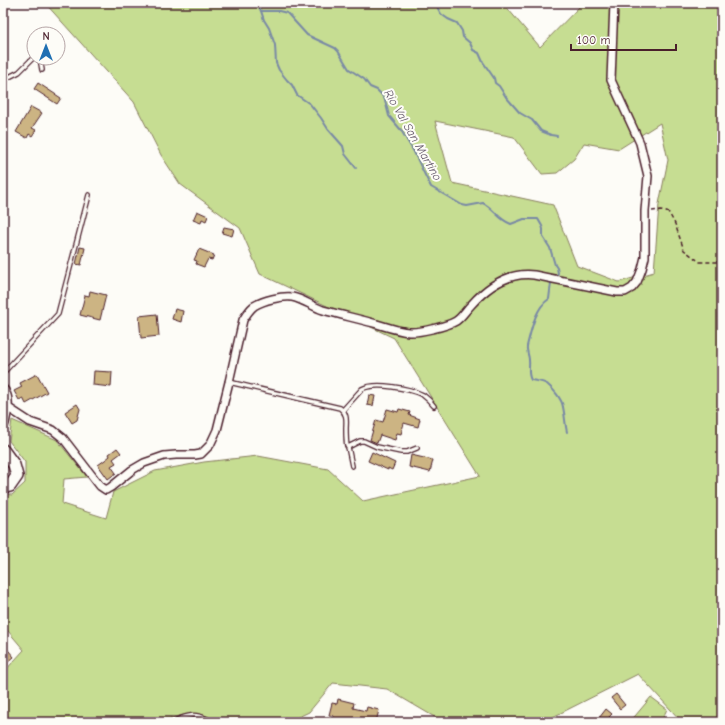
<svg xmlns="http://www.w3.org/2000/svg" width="725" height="725" viewBox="0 0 725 725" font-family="'Comic Neue',sans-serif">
	<rect width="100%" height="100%" fill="#fdfcf7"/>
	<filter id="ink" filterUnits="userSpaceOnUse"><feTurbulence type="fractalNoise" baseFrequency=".025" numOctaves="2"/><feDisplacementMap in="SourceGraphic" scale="8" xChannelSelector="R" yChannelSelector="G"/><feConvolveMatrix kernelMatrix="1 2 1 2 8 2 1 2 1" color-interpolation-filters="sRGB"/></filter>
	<g filter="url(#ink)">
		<g fill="#c6dd92" stroke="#887e5e" fill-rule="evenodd">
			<path d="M45,3H503L540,47L583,3H722V722H682L638,674L543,722H443L387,689L333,683L309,712L288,722H211L209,717L174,722H3V673L24,650L3,625V494L12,495L25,483V462L9,441L12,420L57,440L87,477L64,479L62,504L106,518L113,492L155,471L204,462L258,456L328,469L363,501L480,476L394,338L260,274L240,228L180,184L161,155L134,102ZM435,121L514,137L542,174L557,173L574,159L584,143L619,149L660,123L668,160L659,204L654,272L619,282L577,266L553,205L452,183Z"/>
			<path d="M651,697L667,709L661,722H630Z"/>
		</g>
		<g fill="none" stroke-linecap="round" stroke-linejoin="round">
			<g stroke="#7989a5" stroke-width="2">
				<path d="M256,3L261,11H279L287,13L307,35L335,48L338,51L349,69L364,79L370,87L377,90L381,94L385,100L389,116L401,130L414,152L424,173L431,187L462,205L467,206L483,203C494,209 499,220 511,224L524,219H538L542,226L543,229V237L550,248L555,265L557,268L558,273L556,276"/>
				<path d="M435,3L441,14L448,19L457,23L462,31L463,37L470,43L473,50L479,53L483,62L494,78L495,83L499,86L506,97L520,113L532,120L541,131L551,135L557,136"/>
				<path d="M261,11L264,20L269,28L275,45L276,63L279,70L287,80L292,85L297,95L310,104L321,118L328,129L343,146L345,154L356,168"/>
				<path d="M551,283L549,299C535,308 531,331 527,346C526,351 529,355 529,360C530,367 527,373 531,380C536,381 542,381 547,384C553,389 562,399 563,407C565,416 565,424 567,432"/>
			</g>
		</g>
		<g fill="#ccb483" stroke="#4a1f2b">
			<path d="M38,83L61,98L57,104L34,89Z"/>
			<path d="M31,107L42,113L32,128L36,130L32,136L29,134L27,138L16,132Z"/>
			<path d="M197,211L208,216L206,221L202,219L201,223L193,220Z"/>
			<path d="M224,227L234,229L232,236L222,233Z"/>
			<path d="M80,247L85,248L81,265L76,264Z"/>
			<path d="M199,249L214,255L212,260L208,259L204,267L196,264L197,261L194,260Z"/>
			<path d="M90,291L106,295L100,320L80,315L85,295L89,296Z"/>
			<path d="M175,309L183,311L181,322L172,319Z"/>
			<path d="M157,314L159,336L141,338L139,316Z"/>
			<path d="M94,371L112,372L111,387L93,385Z"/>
			<path d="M37,374L47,392L26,404L23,398L19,400L14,391L22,387L20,383Z"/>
			<path d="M369,395L375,396L373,406L367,405Z"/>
			<path d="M77,404L80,409L77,420L72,423L65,412Z"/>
			<path d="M387,409L398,412L399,409L410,412L409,415L420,419L418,427L404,423L401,434L397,433L395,440L380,435L377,443L370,440L376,420L383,422Z"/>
			<path d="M117,448L121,453L113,459L116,463L111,466L116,473L108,479L98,465L105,460L110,456L109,454Z"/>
			<path d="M372,452L395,463L392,470L388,468V470L368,461Z"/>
			<path d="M411,455L433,460L430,472L409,467Z"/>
			<path d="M3,644L14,657L3,666Z"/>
			<path d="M616,694L625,705L620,709L611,698Z"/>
			<path d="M338,699L354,703L353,708L366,711L367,707L379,710L376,722H332L334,716L329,715L332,703L337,704Z"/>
			<path d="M606,709L612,714L609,717L616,722H596Z"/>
		</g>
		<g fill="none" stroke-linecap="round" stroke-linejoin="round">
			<defs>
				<g id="lane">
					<path d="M40,58L42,70"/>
					<path d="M3,80L19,72L34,57"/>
					<path d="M3,373L58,314L89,195"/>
					<path d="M229,382L340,408C348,414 346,421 346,429C346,435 346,441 347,446L348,447L360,441H364L377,447L401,452H407L417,448"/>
					<path d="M343,410L362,389C375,382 409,388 423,395C427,398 431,402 434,406"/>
					<path d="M348,447L352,466"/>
					<path d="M171,722C185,717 192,712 207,719L208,722"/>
				</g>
				<path id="street" d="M7,407L30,422L53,430L63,438L100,486L106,490L111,487L132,470L144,463L164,456L176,455H195L201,454L210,445L217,430L229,382L243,320C246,315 249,310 254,306C264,300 281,296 292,297C303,299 313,307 323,310C341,315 359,319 377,324C387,327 398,331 409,332C418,333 448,326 456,321C462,317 466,310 471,305C487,287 508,272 534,275L617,292H625L632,288L637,282L642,269L645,257V211L648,176L640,143L611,80L614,3"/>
				<g id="secondary">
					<path d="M3,391C9,401 5,413 3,423"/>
					<path d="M3,450L14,465L17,476L10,486L3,487"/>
				</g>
			</defs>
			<use href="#lane" stroke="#4a1f2b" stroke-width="6"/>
			<use href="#street" stroke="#4a1f2b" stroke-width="10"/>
			<use href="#secondary" stroke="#4a1f2b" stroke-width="14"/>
			<path stroke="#4a1f2b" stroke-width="1.5" stroke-dasharray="4 3" stroke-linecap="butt" d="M652,211L661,210L669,213L675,224L684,250L700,262H722"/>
			<use href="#lane" stroke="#fdfcf7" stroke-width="3.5"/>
			<use href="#street" stroke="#fdfcf7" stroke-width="7"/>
			<use href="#secondary" stroke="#fdfcf7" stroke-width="11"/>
		</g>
	</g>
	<g text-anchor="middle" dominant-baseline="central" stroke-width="4" stroke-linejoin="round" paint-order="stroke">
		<g font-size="12" font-style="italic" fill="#615468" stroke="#fdfcf7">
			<text transform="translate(413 135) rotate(60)">Rio Val San Martino</text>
		</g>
	</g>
	<rect width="725" height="725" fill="none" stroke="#fdfcf7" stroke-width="16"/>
	<rect x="8" y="8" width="709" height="709" fill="none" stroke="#4a1f2b" stroke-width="1.5" filter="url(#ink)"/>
	<g transform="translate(46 46)"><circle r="19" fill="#fdfcf7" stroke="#b5a4a5"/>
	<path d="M0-3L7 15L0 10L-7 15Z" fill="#1f6fb2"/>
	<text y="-6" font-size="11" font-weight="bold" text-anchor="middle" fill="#4a1f2b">N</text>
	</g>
	<path d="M571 44v6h105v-6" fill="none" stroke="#4a1f2b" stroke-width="2"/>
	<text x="577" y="44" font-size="12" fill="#4a1f2b" stroke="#fdfcf7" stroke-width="3" paint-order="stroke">100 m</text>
</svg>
